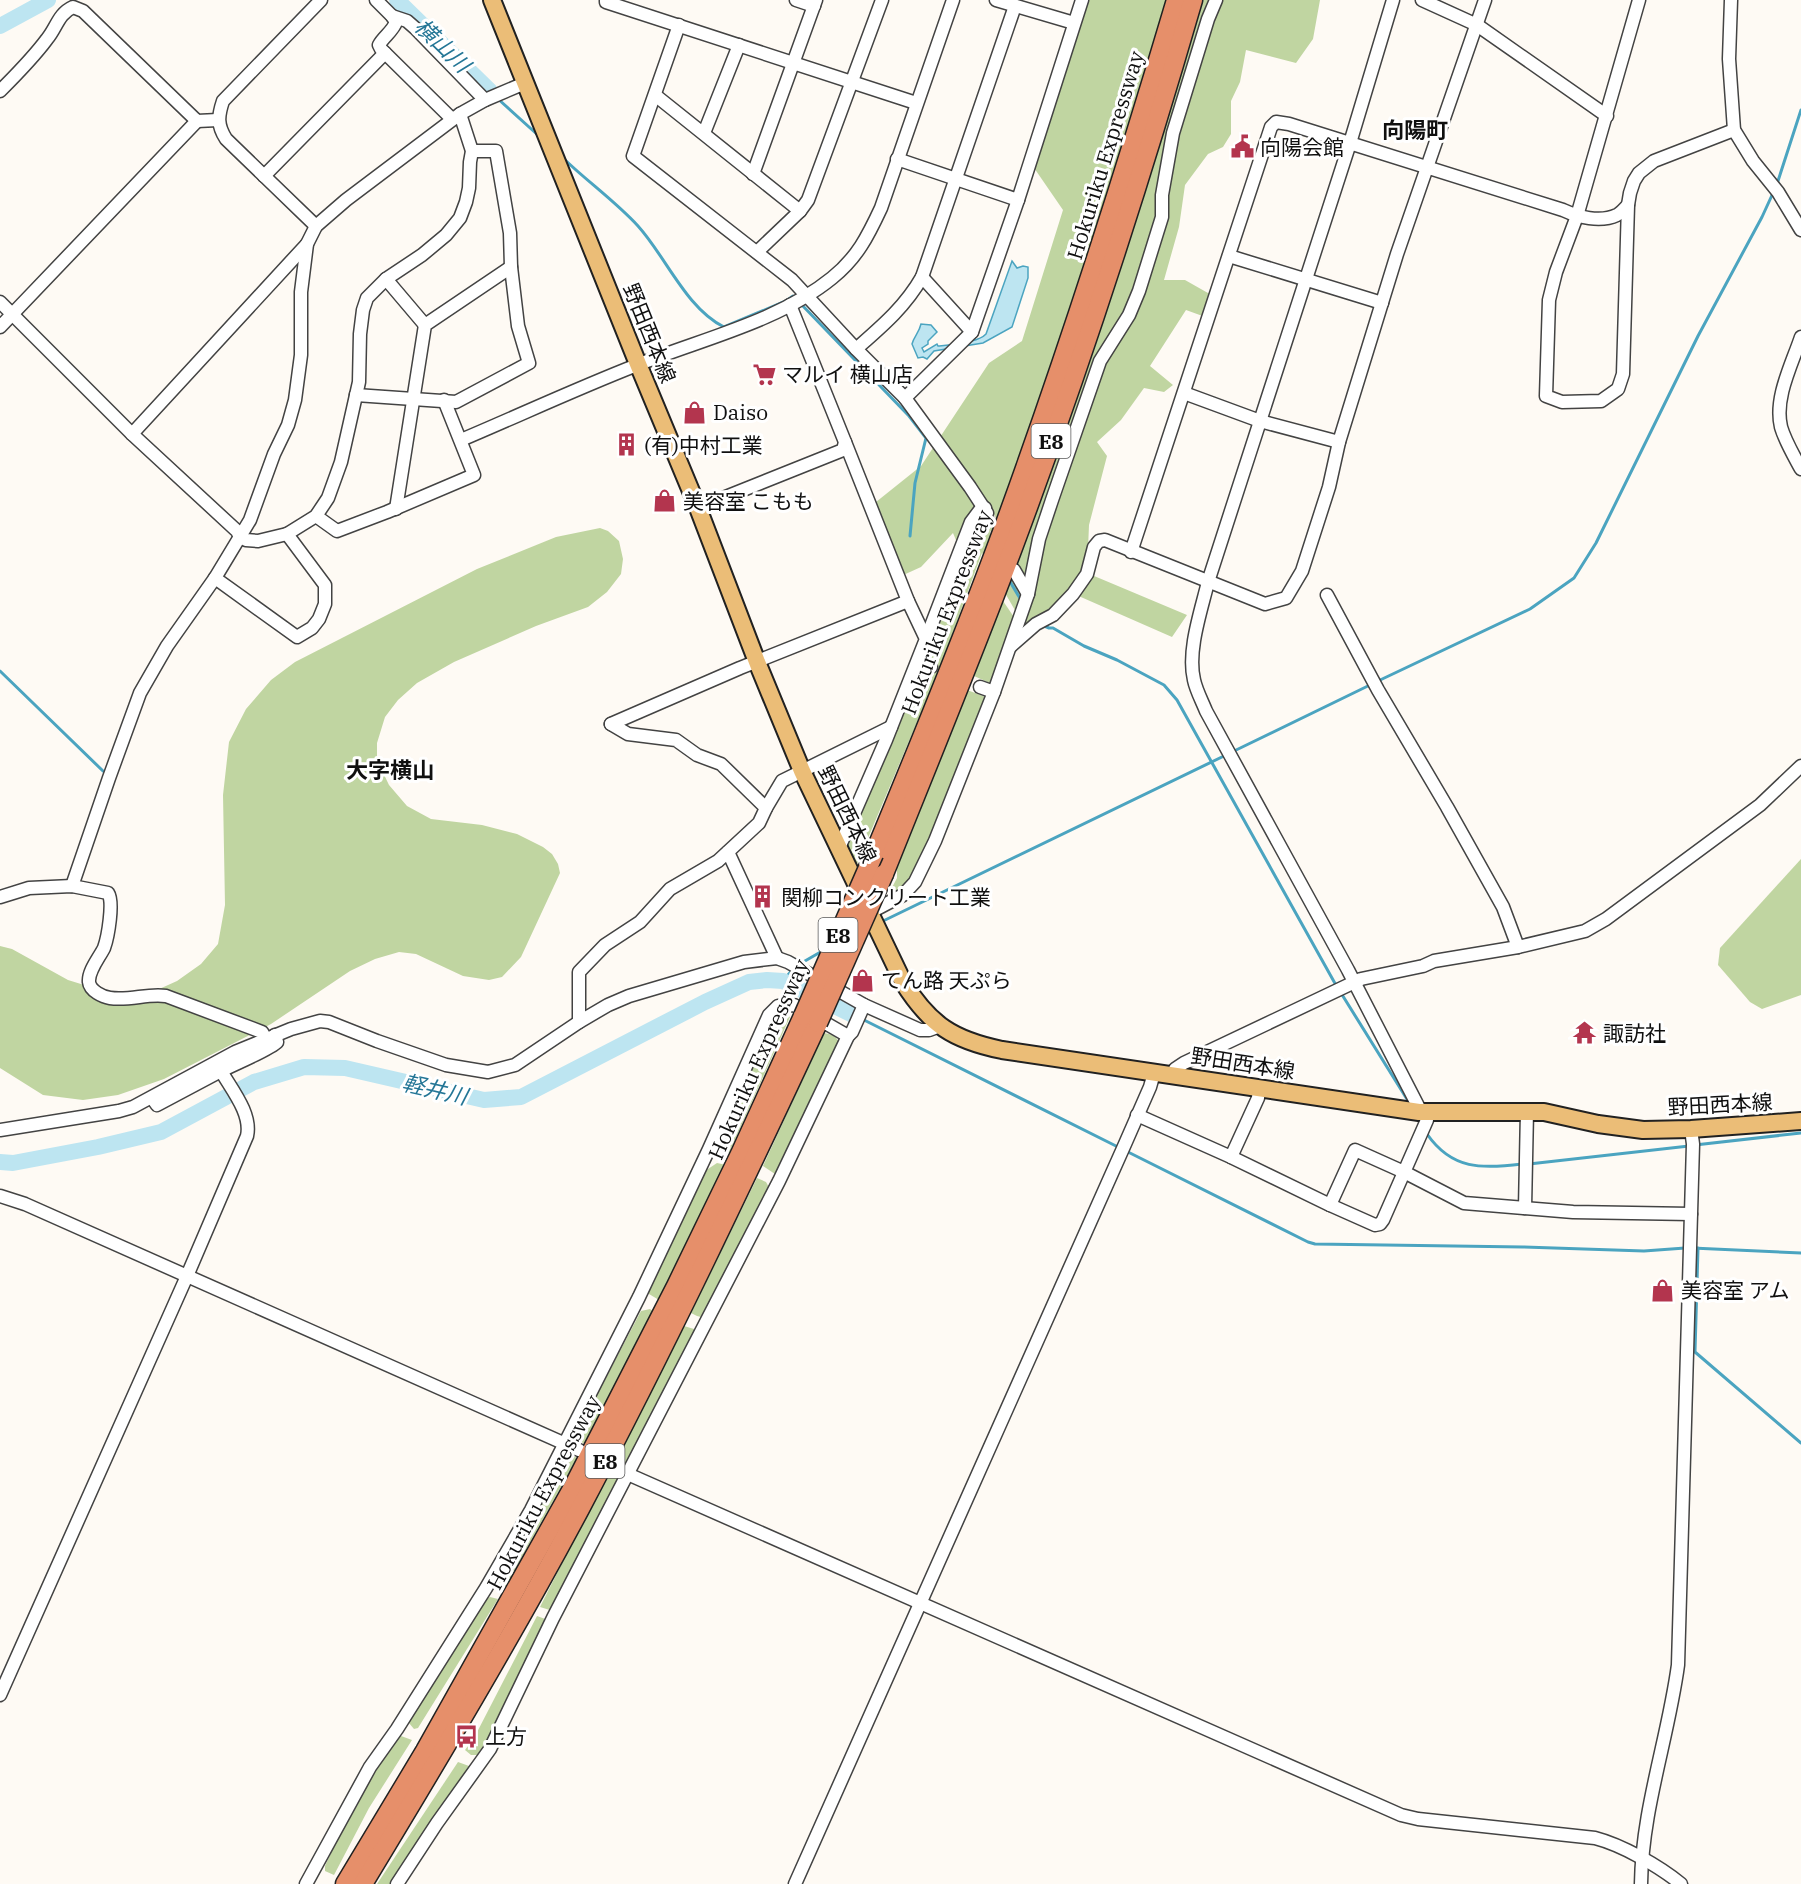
<svg xmlns="http://www.w3.org/2000/svg" width="1801" height="1884" viewBox="0 0 1801 1884" font-family="'IBM Plex Serif','Noto Sans JP',serif">
	<rect width="100%" height="100%" fill="#fefaf4"/>
	<g fill="#c0d5a1">
		<path d="M1082,0H1320L1313,39L1296,63L1246,50L1240,82L1231,101V134L1223,147L1208,154L1185,185L1179,227L1164,280H1185L1215,297L1208,318L1186,310L1150,366L1173,385L1164,392L1144,388L1121,420L1097,442L1107,456L1089,525L1087,573L1187,615L1172,637L1074,594L1027,631L982,553L939,670L852,876L839,848L960,550L953,533L921,567L899,577L871,506L921,466L989,363L1022,341L1063,210L1030,162Z"/>
		<path d="M600,528L608,531L619,541L623,559L621,574L607,592L588,607L536,626L454,662L417,683L398,700L385,717L377,743V760L389,785L407,806L431,819L482,825L517,834L543,847L552,854L558,864L560,873L521,957L502,977L489,980L463,976L416,954L399,952L375,959L350,971L271,1024L164,1079L118,1095L83,1100L43,1095L0,1068V946L12,949L68,980L97,989L118,993L157,990L177,981L201,964L218,944L225,905L223,795L229,742L246,709L271,680L295,662L477,569L556,537Z"/>
		<path d="M1003,601L1016,620L992,684L974,676Z"/>
		<path d="M967,690L986,697L930,839L911,879L905,886L886,899L897,878V859Z"/>
		<path d="M1801,859V995L1762,1009L1750,1002L1718,965L1720,948Z"/>
		<path d="M784,1013L790,1017L729,1153L720,1146V1132L776,1016Z"/>
		<path d="M824,1033C831,1034 837,1036 839,1043L778,1176L763,1166Z"/>
		<path d="M717,1163L726,1165L659,1300L649,1294V1290L705,1171Z"/>
		<path d="M757,1178L766,1182L770,1189L705,1318L697,1316L691,1313Z"/>
		<path d="M650,1309L654,1312L585,1444L576,1439L579,1429L641,1311Z"/>
		<path d="M684,1326L694,1329L695,1334L627,1465L616,1459Z"/>
		<path d="M571,1454L577,1458L504,1589L495,1583L562,1461Z"/>
		<path d="M614,1474L622,1478L553,1611L540,1607L605,1478Z"/>
		<path d="M490,1597L498,1599L418,1728L414,1729L409,1723L410,1716L453,1653L486,1599Z"/>
		<path d="M537,1616L548,1620L495,1732L480,1755H471L465,1750L474,1738Z"/>
		<path d="M401,1736L412,1740L369,1808L334,1875L325,1871V1866L341,1832L357,1806L365,1786L396,1738Z"/>
		<path d="M458,1762L469,1766L468,1772L392,1884H377Z"/>
	</g>
	<path fill="#bde5f1" stroke="#4ba4c0" stroke-width="1.5" d="M1012,261L1017,268L1023,266L1028,267V278L1012,327L983,343L934,351L927,359L923,357L918,358L912,344C914,336 919,333 921,324L931,325L937,332L928,341V344L922,348L924,352L937,344L938,346C950,345 978,343 986,334Z"/>
	<g fill="none" stroke-linecap="round" stroke-linejoin="round">
		<g stroke="#4ba4c0" stroke-width="3">
			<path d="M497,98L539,136"/>
			<path d="M564,159C588,182 616,202 638,226C666,257 686,308 724,327L786,301L793,296L794,298"/>
			<path d="M1777,184L1801,110"/>
			<path d="M801,304L909,416L926,438L915,483L910,536"/>
			<path d="M1009,580L1021,600"/>
			<path d="M1042,625L1049,628H1053L1084,646L1117,660L1164,685L1177,700L1337,987"/>
			<path d="M0,671L103,771"/>
			<path d="M1378,681L1530,609L1574,578L1596,543L1698,336L1762,217L1773,193"/>
			<path d="M1232,752L1372,684"/>
			<path d="M881,922L1226,755"/>
			<path d="M798,965L824,950"/>
			<path d="M783,981L793,969"/>
			<path d="M1341,993L1410,1104"/>
			<path d="M860,1018L1120,1148"/>
			<path d="M1427,1134C1452,1170 1482,1169 1522,1164"/>
			<path d="M1695,1145L1801,1133"/>
			<path d="M1126,1151L1308,1242L1315,1244L1523,1247L1644,1251L1685,1248"/>
			<path d="M1529,1164L1689,1146"/>
			<path d="M1692,1248L1801,1253"/>
			<path d="M1698,1248L1695,1352L1801,1443"/>
		</g>
		<g stroke="#bde5f1" stroke-width="16">
			<path d="M397,0L490,91"/>
			<path d="M0,26L48,0"/>
			<path d="M0,1162L13,1163L98,1147L161,1132L254,1082L304,1067L345,1068L484,1100L521,1097L705,1002L749,982L767,980L783,981L853,1015"/>
		</g>
		<path stroke="#dad7d2" stroke-width="12" stroke-dasharray="12 6" stroke-linecap="butt" d="M987,513L1001,542"/>
		<defs>
			<g id="minor">
				<path d="M376,0L392,16L396,22C393,31 383,37 379,45L381,49L452,119"/>
				<path d="M606,0V2L916,103"/>
				<path d="M796,0L814,6"/>
				<path d="M996,0L1074,23"/>
				<path d="M1393,0L1350,143L1208,582C1201,611 1187,651 1194,680C1196,690 1202,701 1206,711L1348,970L1418,1106L1419,1112"/>
				<path d="M1422,0L1477,25L1607,116"/>
				<path d="M1639,0L1577,216L1556,272L1549,300L1546,396L1562,402L1601,401L1618,389L1623,374L1628,205L1630,193L1634,181L1639,173L1654,161L1734,130"/>
				<path d="M1731,0L1729,59L1734,130L1753,161L1778,192L1801,230"/>
				<path d="M392,16L407,21L415,28L485,100"/>
				<path d="M679,25L633,156L792,280L856,349C881,327 905,307 922,277L1015,6"/>
				<path d="M0,91C17,74 33,58 47,39C57,27 58,14 73,7L83,11L197,121L218,120"/>
				<path d="M655,95L800,211"/>
				<path d="M704,133L739,45"/>
				<path d="M897,159L1018,200"/>
				<path d="M753,174L816,0"/>
				<path d="M264,176L385,53"/>
				<path d="M316,226L226,139C217,125 218,116 223,101L321,0"/>
				<path d="M757,252L800,211L808,200L882,0"/>
				<path d="M1229,256L1382,303"/>
				<path d="M922,277L972,332L1018,200L1082,0"/>
				<path d="M386,279L425,325"/>
				<path d="M0,302L132,434L237,531L240,537L246,540L258,541L287,534L316,516L328,498L341,462L359,382L360,334L363,310L367,298L386,279L422,255L446,235L460,218L466,202L469,188L470,162L472,151L460,114"/>
				<path d="M0,327L197,121"/>
				<path d="M1801,337C1792,364 1774,398 1781,427C1785,441 1794,456 1801,469"/>
				<path d="M856,349L905,398L970,487L987,513"/>
				<path d="M1184,393L1260,421L1339,442"/>
				<path d="M356,395L456,402L529,363L518,326L511,267L510,233L496,151H472"/>
				<path d="M905,398L972,332"/>
				<path d="M132,434L307,244"/>
				<path d="M461,440C520,415 578,388 637,365C701,339 778,322 832,278C857,258 868,236 881,208L953,0"/>
				<path d="M698,508L843,450L845,442L790,305"/>
				<path d="M396,509L425,325L511,267"/>
				<path d="M316,516L337,531L387,512L474,475L444,400"/>
				<path d="M1131,552L1271,127L1276,122L1289,124L1563,210C1578,217 1600,223 1617,215C1621,213 1625,208 1628,205"/>
				<path d="M1014,570L1028,594"/>
				<path d="M215,578L297,637L312,628L319,619L325,604V585L287,534"/>
				<path d="M1327,595L1378,690L1447,807L1503,907L1518,947"/>
				<path d="M926,639L971,522L980,510L985,508"/>
				<path d="M1011,646L1036,624L1053,615L1073,594L1087,574L1094,547L1099,541L1105,540L1265,604L1286,598L1302,571L1329,487L1339,442L1397,254L1485,0"/>
				<path d="M918,662L931,667"/>
				<path d="M980,687L994,692"/>
				<path d="M611,724L740,668L908,601"/>
				<path d="M611,724L628,734L676,740L697,755L721,764L766,808"/>
				<path d="M839,848L886,740L926,639L908,601L845,442"/>
				<path d="M728,852L777,958"/>
				<path d="M72,886L109,778L140,693L167,646L215,578L250,520L274,454L288,425L295,400L301,355V292L307,244L316,226L346,200L460,114L485,100L525,83"/>
				<path d="M0,897L29,888L72,886L108,893C114,902 108,937 104,948C99,958 88,971 89,982C90,991 103,997 110,998C130,1001 148,993 166,996L262,1032L266,1039"/>
				<path d="M869,913L903,895L915,882L935,841L994,692L1028,594L1039,539L1052,500L1100,361L1129,315L1139,291L1162,217V195L1173,133L1208,19L1216,0"/>
				<path d="M579,1022V972L605,945L640,922L670,889L718,861L759,823L766,808L782,781L891,727"/>
				<path d="M1174,1075L1175,1069L1184,1063L1361,979L1423,966L1434,961L1518,947L1585,931L1606,919L1760,805L1801,766"/>
				<path d="M152,1098L157,1105L221,1071"/>
				<path d="M1137,1115L1231,1157L1330,1205L1375,1225L1380,1224L1383,1220L1427,1120V1113"/>
				<path d="M0,1130L119,1111L133,1107L235,1052L291,1029L320,1021L329,1022L377,1041L446,1065L488,1072L515,1065L579,1022L608,1005L629,996L744,962L777,958L788,962L864,1005L920,1030H929L940,1026"/>
				<path d="M1231,1157L1258,1098L1259,1088"/>
				<path d="M0,1196L25,1204L579,1450"/>
				<path d="M1330,1205L1355,1150L1404,1172L1464,1203L1573,1212L1691,1214"/>
				<path d="M1525,1208L1527,1111"/>
				<path d="M614,1468L1401,1815L1418,1819L1595,1838C1622,1845 1659,1866 1681,1884"/>
				<path d="M0,1695L187,1276L247,1136C252,1114 232,1090 221,1071C232,1065 271,1049 277,1042L275,1035"/>
				<path d="M306,1884L370,1767L397,1729L486,1588L531,1510L639,1297L709,1149L769,1015L778,1006L794,1005L848,1036"/>
				<path d="M397,1884L437,1823L490,1749L553,1618L779,1181L848,1036L852,1032L864,1005"/>
				<path d="M795,1884L1125,1144L1150,1087L1154,1073"/>
				<path d="M1641,1884C1642,1809 1668,1739 1678,1665L1693,1144L1691,1129"/>
			</g>
			<path id="major" d="M492,0L638,364L698,508L757,662L802,771L903,982C930,1025 953,1040 1002,1050L1419,1112H1544L1598,1124L1643,1130L1691,1129L1801,1121"/>
			<g id="highway">
				<path d="M874,854C918,748 962,641 1002,532C1066,357 1123,179 1176,0"/>
				<path d="M884,874C928,764 973,655 1014,545C1081,366 1140,183 1193,0"/>
				<path d="M345,1884L425,1751L572,1489L676,1286L740,1154L803,1016"/>
				<path d="M363,1884C438,1760 513,1635 581,1507C665,1348 742,1186 818,1023"/>
			</g>
		</defs>
		<use href="#minor" stroke="#434343" stroke-width="15"/>
		<use href="#major" stroke="#212121" stroke-width="20"/>
		<use href="#highway" stroke="#212121" stroke-width="21"/>
		<use href="#minor" stroke="#fff" stroke-width="12"/>
		<use href="#major" stroke="#ebbd77" stroke-width="16"/>
		<use href="#highway" stroke="#e68f6a" stroke-width="18"/>
		<defs>
			<g id="highway-bridge">
				<path d="M803,1016L874,854"/>
				<path d="M818,1023L884,874"/>
			</g>
		</defs>
		<use href="#highway-bridge" stroke="#212121" stroke-width="21" stroke-linecap="butt"/>
		<use href="#highway-bridge" stroke="#e68f6a" stroke-width="18"/>
	</g>
	<defs>
		<symbol id="civic-bare" viewBox="-9 -9 18 18"><path d="M-.6-6.5H3V-4.5H.6V-3L4-1V1h2V6H-6V1h2V-1L-.6-3ZM-1.2 2.5V6h2.4V2.5Z" fill="#b3354e" stroke="#fff" stroke-width="2.5" paint-order="stroke"/></symbol>
		<symbol id="supermarket-bare" viewBox="-9 -9 18 18"><path d="M-6-5.5h2.5l.6 2H6L4.5 2H-2.5L-4.4-4H-6ZM-1.5 3.2a1.3 1.3 0 1 0 .1 0ZM3 3.2a1.3 1.3 0 1 0 .1 0Z" fill="#b3354e" stroke="#fff" stroke-width="2.5" paint-order="stroke"/></symbol>
		<symbol id="shop-bare" viewBox="-9 -9 18 18"><path d="M-5-2.5h2.3a2.7 3.5 0 0 1 5.4 0H5L5.5 6h-11ZM-1.5-2.5h3a1.5 2.3 0 0 0-3 0Z" fill="#b3354e" stroke="#fff" stroke-width="2.5" paint-order="stroke"/></symbol>
		<symbol id="building-bare" viewBox="-9 -9 18 18"><path d="M-4-6H4V6H1V3H-1V6H-4ZM-2.5-4.3h1.7v1.8h-1.7ZM.8-4.3h1.7v1.8H.8ZM-2.5-1h1.7V.8h-1.7ZM.8-1h1.7V.8H.8Z" fill="#b3354e" stroke="#fff" stroke-width="2.5" paint-order="stroke"/></symbol>
		<symbol id="temple-bare" viewBox="-9 -9 18 18"><path d="M0-6L5-2H3V0L6.5 2.5H4V6H1.5V3h-3V6H-4V2.5H-6.5L-3 0V-2H-5Z" fill="#b3354e" stroke="#fff" stroke-width="2.5" paint-order="stroke"/></symbol>
		<symbol id="bus-bare" viewBox="-9 -9 18 18"><path d="M-5-6H5V4H4V6H2V4H-2V6H-4V4H-5ZM-3.5-4V0h7V-4ZM-3.5 1.2v1.5H-2V1.2ZM2 1.2v1.5H3.5V1.2Z" fill="#b3354e" stroke="#fff" stroke-width="2.5" paint-order="stroke"/></symbol>
	</defs>
	<g fill-rule="evenodd">
		<use href="#civic-bare" x="1226" y="130" width="33" height="33"/>
		<use href="#supermarket-bare" x="748" y="358" width="33" height="33"/>
		<use href="#shop-bare" x="678" y="396" width="33" height="33"/>
		<use href="#building-bare" x="610" y="428" width="33" height="33"/>
		<use href="#shop-bare" x="648" y="484" width="33" height="33"/>
		<use href="#building-bare" x="746" y="880" width="33" height="33"/>
		<use href="#shop-bare" x="846" y="964" width="33" height="33"/>
		<use href="#temple-bare" x="1568" y="1016" width="33" height="33"/>
		<use href="#shop-bare" x="1646" y="1274" width="33" height="33"/>
		<use href="#bus-bare" x="450" y="1720" width="33" height="33"/>
	</g>
	<g text-anchor="middle" dominant-baseline="central" stroke-width="6" stroke-linejoin="round" paint-order="stroke">
		<g fill="#fff" stroke="#585858" stroke-width="1.5">
			<rect x="1031.5" y="424" width="39" height="34" rx="4.5"/>
			<rect x="818.5" y="918" width="39" height="34" rx="4.5"/>
			<rect x="585.5" y="1444" width="39" height="34" rx="4.5"/>
		</g>
		<g font-size="20" font-weight="bold" fill="#101010">
			<text x="1051" y="441">E8</text>
			<text x="838" y="935">E8</text>
			<text x="605" y="1461">E8</text>
		</g>
		<g font-size="21" fill="#101010" stroke="#fff" text-anchor="start">
			<text x="1260" y="147">向陽会館</text>
			<text x="782" y="374">マルイ 横山店</text>
			<text x="713" y="412">Daiso</text>
			<text x="644" y="445">(有)中村工業</text>
			<text x="683" y="501">美容室 こもも</text>
			<text x="781" y="897">関柳コンクリート工業</text>
			<text x="881" y="980">てん路 天ぷら</text>
			<text x="1603" y="1033">諏訪社</text>
			<text x="1681" y="1290">美容室 アム</text>
			<text x="485" y="1736">上方</text>
		</g>
		<g font-size="21" fill="#101010" stroke="#fff">
			<text transform="translate(1105 155) rotate(-73)">Hokuriku Expressway</text>
			<text transform="translate(650 333) rotate(68)">野田西本線</text>
			<text transform="translate(946 612) rotate(-69)">Hokuriku Expressway</text>
			<text transform="translate(848 814) rotate(64)">野田西本線</text>
			<text transform="translate(758 1059) rotate(-66)">Hokuriku Expressway</text>
			<text transform="translate(1243 1063) rotate(9)">野田西本線</text>
			<text transform="translate(1720 1104) rotate(-3)">野田西本線</text>
			<text transform="translate(543 1492) rotate(-62)">Hokuriku Expressway</text>
		</g>
		<g font-size="22" font-style="italic" fill="#247696" stroke="#fff">
			<text transform="translate(443 45) rotate(44)">横山川</text>
			<text transform="translate(435 1089) rotate(13)">軽井川</text>
		</g>
		<g font-size="22" font-weight="bold" fill="#101010" stroke="#fff">
			<text x="1415" y="129">向陽町</text>
			<text x="390" y="769">大字横山</text>
		</g>
	</g>
</svg>
